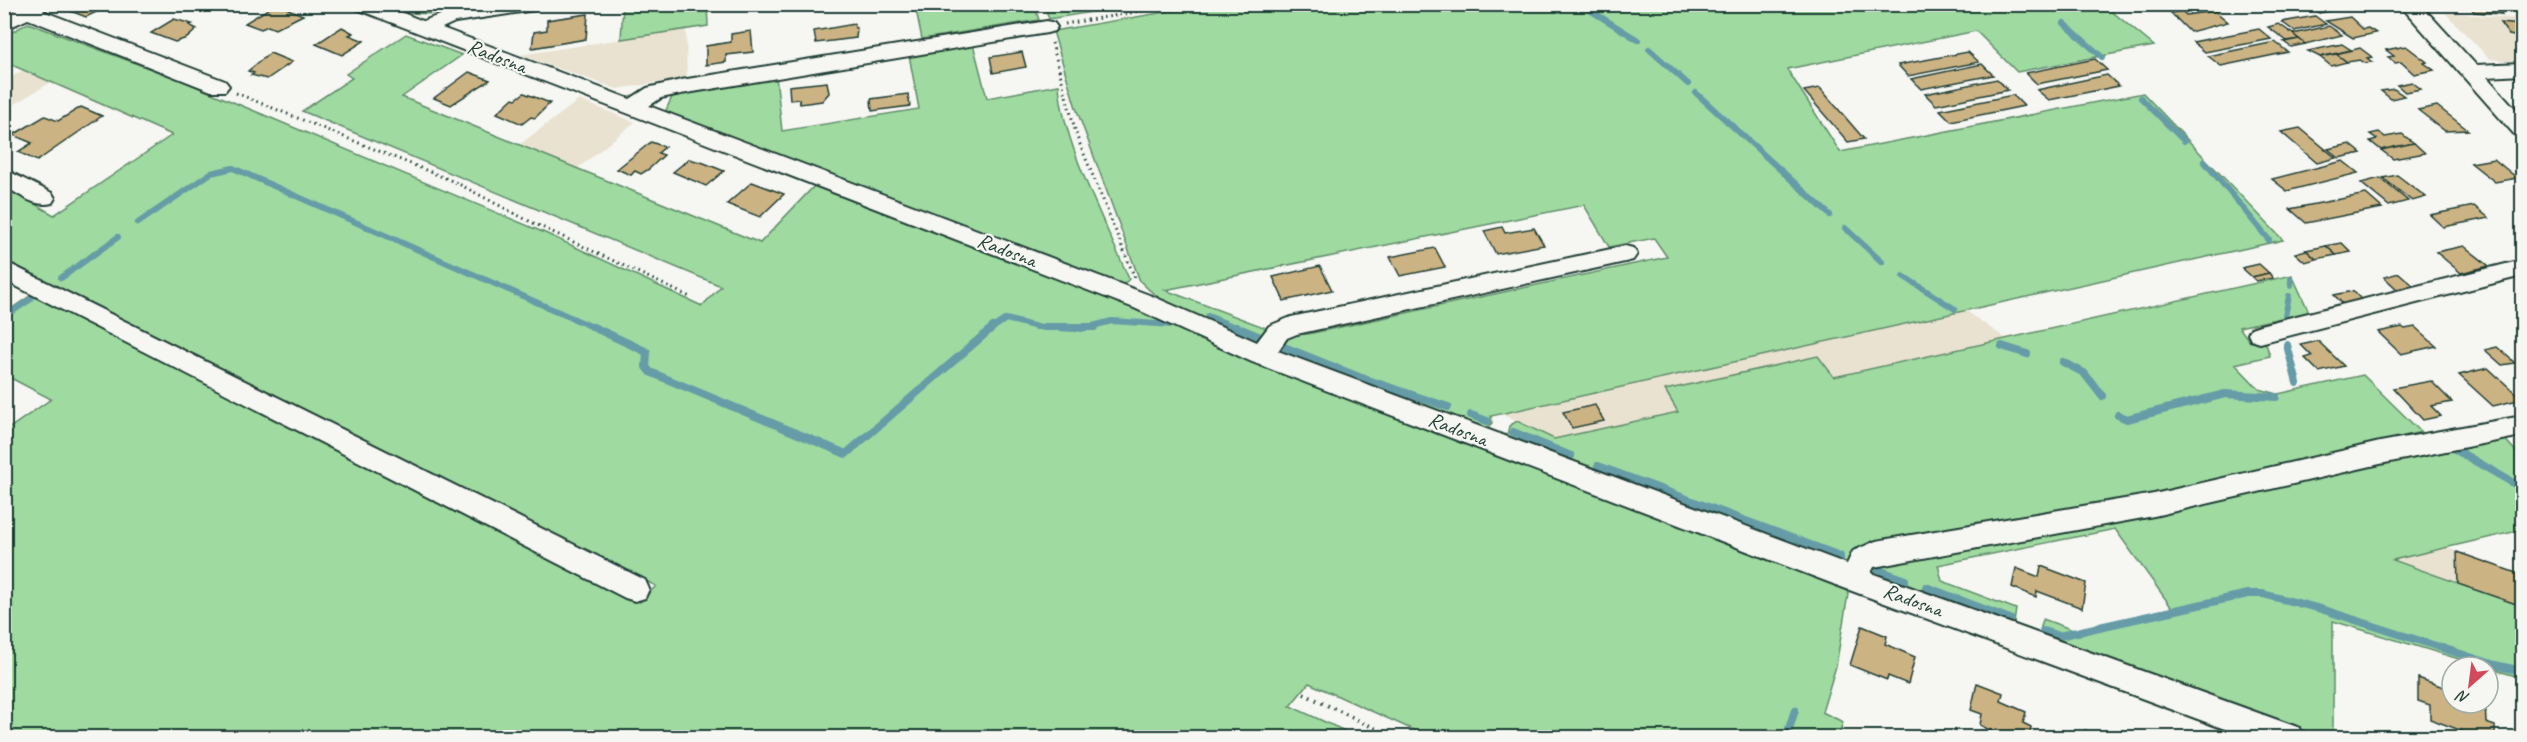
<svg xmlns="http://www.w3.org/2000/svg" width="2527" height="742" viewBox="0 0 2527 742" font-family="Caveat,sans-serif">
	<rect width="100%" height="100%" fill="#f6f6f2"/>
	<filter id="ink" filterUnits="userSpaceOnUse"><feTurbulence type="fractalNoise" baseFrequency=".0167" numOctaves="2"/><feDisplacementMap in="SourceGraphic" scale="12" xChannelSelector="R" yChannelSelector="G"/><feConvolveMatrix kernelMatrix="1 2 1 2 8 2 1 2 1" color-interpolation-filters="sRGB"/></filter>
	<g filter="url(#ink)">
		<g fill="#e9e2d1">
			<path d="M2444,12L2522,19V63L2490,59Z"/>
			<path d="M686,29L687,78L617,89L520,55Z"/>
			<path d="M23,70L51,82L5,110V81Z"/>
			<path d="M579,100L635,122L577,169L519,145Z"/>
			<path d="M1965,310L2006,339L1554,439L1501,414Z"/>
			<path d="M2447,548L2522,575V606L2392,560Z"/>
		</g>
		<g fill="#9fdaa0" stroke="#5f8c6a" stroke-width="1.5">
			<path d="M1213,4L2104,5L2154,46L2017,72L1976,31L1787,69L1840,152L2143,93L2283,240L1491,416L1492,423L1487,428L1481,427L1275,354L1285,335L1308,334L1667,257L1654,238L1609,247L1584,205L1165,290L1269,329L1258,341L1248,344C1211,327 1168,311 1140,281L1076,108L1053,31Z"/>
			<path d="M377,5H501C456,11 421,21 377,5Z"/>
			<path d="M623,5H707L708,26L621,39Z"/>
			<path d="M915,5H1034L1039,20L922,39Z"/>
			<path d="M1044,5V4L1135,5L1049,19Z"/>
			<path d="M28,23L183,81L545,233L702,306L721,286L302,111L352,78L346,74L406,34L462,55L402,97L760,243L817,183L1849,588L1836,666L1822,712L1843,722L1838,738L1429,737L1309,683L1290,706L1358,737H5L4,432L51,399L5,375V313L31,295L640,602L656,586L5,260V187L54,215L172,135L5,62V36Z"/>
			<path d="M973,44L987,98L1059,85C1063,144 1106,224 1129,279L1123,285L672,115L666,110L673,95L776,76L782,131L919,109L909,55Z"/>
			<path d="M2292,275L2309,312L2239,327L2250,342L2264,338L2270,356L2235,364L2259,389L2278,394L2363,375L2421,432L2216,481L1967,534L1961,526L1855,548L1846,565L1508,439L1507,436L1509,426L1517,421L1554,439L1678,412L1665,390L1818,356L1834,377Z"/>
			<path d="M2500,434L2522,458V530L2393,560L2522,606V678L2333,621V737H2323L2039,635L2043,619L2073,630L2172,608L2115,529L1938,565L1942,581L2016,609L2013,630L1868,576L1871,564Z"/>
		</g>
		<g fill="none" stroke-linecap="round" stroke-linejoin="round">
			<g stroke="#659ca7" stroke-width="6">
				<path d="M1580,4L1638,40"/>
				<path d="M2064,23L2102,57"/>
				<path d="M1649,49L1688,84"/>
				<path d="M1696,93L1830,215"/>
				<path d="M2141,98L2184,141"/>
				<path d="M2204,161L2269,240"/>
				<path d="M138,223L211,173L233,168L597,329"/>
				<path d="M1845,228L1882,262"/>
				<path d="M1903,276L1955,309"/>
				<path d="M61,278L118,237"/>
				<path d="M2291,279V286"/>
				<path d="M1208,316L1240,329"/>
				<path d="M2285,316L2289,296"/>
				<path d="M4,317L31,299"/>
				<path d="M991,329L1006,319L1037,327L1076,329"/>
				<path d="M1081,329L1112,321L1173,325"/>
			</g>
			<g stroke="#659ca7" stroke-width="8">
				<path d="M593,327L647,352L646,367L650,372L846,454L993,327"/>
				<path d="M1044,327H1094"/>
				<path d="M1236,327L1258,336"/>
				<path d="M2287,345L2297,383"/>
				<path d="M2002,346L2027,354"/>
				<path d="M1284,347L1359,377L1448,407"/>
				<path d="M2063,362L2084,373L2102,396"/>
				<path d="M1471,415L1487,421"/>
				<path d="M2118,415L2127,419L2225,394L2276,397"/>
				<path d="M1513,432L1571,456"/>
				<path d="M2456,450L2522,488"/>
				<path d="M1598,466L1840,556V561"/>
				<path d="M1879,570L1905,580"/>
				<path d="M1926,587L2010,619"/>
				<path d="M2043,631L2059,636L2248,594H2263L2321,609L2495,665L2522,671"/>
				<path d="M1786,738L1795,710"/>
			</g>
		</g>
		<g fill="#ccb383" stroke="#1f3d34" stroke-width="1.5">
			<path d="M85,4H113L86,17L68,10Z"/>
			<path d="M276,4L295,5L288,9L303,15L275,29L268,26L261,29L245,23Z"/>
			<path d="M2329,4L2335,10L2319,13L2311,7Z"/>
			<path d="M2469,4L2496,7L2502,14L2474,12Z"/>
			<path d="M2182,11L2186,15L2215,11L2228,22L2190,32L2171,13Z"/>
			<path d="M588,14L586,39L532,48L534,32L547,30V20Z"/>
			<path d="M2315,16L2326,24L2294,31L2282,22Z"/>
			<path d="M2350,17L2363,29L2368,28L2376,33L2353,38L2326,21Z"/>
			<path d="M174,19L192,24L189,25L197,29L187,38L175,42L151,33Z"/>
			<path d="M2500,23L2522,25V48L2514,36L2509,35Z"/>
			<path d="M854,24L855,28H857L856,38L816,43L814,31Z"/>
			<path d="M2279,24L2293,34L2299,39L2287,41L2268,27Z"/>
			<path d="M2329,26L2342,35L2305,44L2293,34Z"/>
			<path d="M342,27L353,33L349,35L364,41L342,55L316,44Z"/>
			<path d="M2259,29L2271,39L2205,52L2193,42Z"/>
			<path d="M751,31L753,52L726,55V62L706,65V46L731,42V34Z"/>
			<path d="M2299,39L2305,44L2291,47L2284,42Z"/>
			<path d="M2275,42L2288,52L2221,66L2208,56Z"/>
			<path d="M2342,44L2351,50L2320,57L2308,51Z"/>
			<path d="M2406,46L2427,62L2424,63L2434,70L2414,74L2401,62L2395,63L2388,57L2394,56L2386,50Z"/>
			<path d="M2360,48L2372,57L2367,58L2372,62L2365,63L2360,60L2347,62L2336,54Z"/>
			<path d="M1022,52L1026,67L993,73L990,57Z"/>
			<path d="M1968,52L1979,62L1908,76L1898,65Z"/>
			<path d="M270,53L292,62L267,79L251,75L254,73L248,71Z"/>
			<path d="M2336,54L2347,62L2331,66L2320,57Z"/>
			<path d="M2095,59L2107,70L2037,84L2026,73Z"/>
			<path d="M1982,64L1993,75L1921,89L1911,79Z"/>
			<path d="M469,72L490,80L451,105L434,98Z"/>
			<path d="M2107,75L2119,86L2049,100L2037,90Z"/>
			<path d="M1997,79L2008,90L1936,105L1925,94Z"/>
			<path d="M827,82L829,93L822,101L800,104L799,99L790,100L789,86Z"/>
			<path d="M2412,82L2421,89L2405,92L2397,85Z"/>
			<path d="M1820,88L1864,139L1848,142L1804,91Z"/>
			<path d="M2394,89L2404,96L2391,99L2381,91Z"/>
			<path d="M524,93L550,103L535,118L531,117L522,124L497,113L513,98L516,99Z"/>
			<path d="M908,94L910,106L872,111L871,99Z"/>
			<path d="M2013,95L2024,106L1951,121L1940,110Z"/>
			<path d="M2437,106L2468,130L2445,131L2418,110Z"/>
			<path d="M81,107L102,116L37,161L18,152L32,143L13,135L45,116L58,121Z"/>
			<path d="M2300,128L2336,158L2317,163L2281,132Z"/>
			<path d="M2379,132L2385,137L2402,134L2414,143L2381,150L2370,141L2377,139L2370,134Z"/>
			<path d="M651,142L665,147L658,153L664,155L649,169L641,174L635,171L631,175L617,169Z"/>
			<path d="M2414,143L2425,153L2393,159L2381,150Z"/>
			<path d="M2350,144L2361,153L2339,158L2328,149Z"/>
			<path d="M689,159L704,163L724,171L706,186L673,172Z"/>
			<path d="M2494,159L2517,178L2495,182L2471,163Z"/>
			<path d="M2343,161L2358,173L2287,191L2272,179Z"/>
			<path d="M2397,175L2426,197L2412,201L2383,178Z"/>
			<path d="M2380,178L2408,201L2389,206L2361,183Z"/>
			<path d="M752,182L784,194L760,217L727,204Z"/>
			<path d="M2366,194L2382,208L2306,223L2290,209Z"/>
			<path d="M2474,206L2489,218L2443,227L2430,215Z"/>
			<path d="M1502,227L1505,233L1534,228L1544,245L1496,254L1484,231Z"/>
			<path d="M2342,243L2351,252L2336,255L2326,246Z"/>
			<path d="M2326,246L2336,255L2316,259L2306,250Z"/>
			<path d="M2464,246L2489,266L2461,273L2436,252Z"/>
			<path d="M1435,248L1445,267L1400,276L1390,257Z"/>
			<path d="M2306,250L2316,259L2305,262L2295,253Z"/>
			<path d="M2259,264L2269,273L2252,277L2242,268Z"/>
			<path d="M1320,266L1332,290L1284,301L1273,277Z"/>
			<path d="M2269,273L2273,278L2256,281L2252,277Z"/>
			<path d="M2399,273L2414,286L2398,290L2384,277Z"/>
			<path d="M2353,291L2362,300L2343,304L2334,295Z"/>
			<path d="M2402,327L2405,329L2415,327L2436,346L2401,354L2378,332Z"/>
			<path d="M2318,341L2344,366L2319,372L2305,358L2312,356L2301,345Z"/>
			<path d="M2497,347L2515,363L2502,365L2485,350Z"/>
			<path d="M2488,368L2522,399L2493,406L2459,375Z"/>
			<path d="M2431,381L2452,402L2431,406L2441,416L2423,420L2393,388Z"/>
			<path d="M1595,405L1604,421L1572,428L1563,412Z"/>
			<path d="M2457,552L2522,575V606L2458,584Z"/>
			<path d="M2041,566L2086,583L2082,608L2037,591L2036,597L2012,587L2016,568L2039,577Z"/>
			<path d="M1862,626L1887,636L1885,644L1915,657L1908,684L1888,676L1887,680L1850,665Z"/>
			<path d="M2418,678L2452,690V703H2485L2486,723L2495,726V738H2468V733L2430,719V705L2418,701Z"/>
			<path d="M2516,682L2522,684V721L2519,720Z"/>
			<path d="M1977,683L2003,693L2001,701L2026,712L2023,723L2031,727L2029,738H2004L1980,725L1982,714L1971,710Z"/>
			<path d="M2085,730L2104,737V733L2116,738H2084Z"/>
		</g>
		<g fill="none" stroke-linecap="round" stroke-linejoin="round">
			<defs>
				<g id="minor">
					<path d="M25,4H51L43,11L225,81L229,86L225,91H211L28,19L4,30V16Z"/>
					<path d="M351,4H380L423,21C463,5 502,4 545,4L535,10L455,22L442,28L630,99L647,88L681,80L1047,21L1054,23L1057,27L1054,31L1047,33L681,94L661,98L649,106L1152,296L1257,342L1269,326L1291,317L1625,246L1633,248L1637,254L1633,260L1625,262L1297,334L1287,338L1278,351L1847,564L1853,551L1876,541L2154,494L2380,442L2522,416V436L2380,464L2154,516L1874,567L1871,573L2300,728L2304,738H2249L1844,588L1252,362L1134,308L416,32L354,8Z"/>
					<path d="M2399,4H2420L2476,65L2522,63V75L2487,77L2522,116V136L2514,134Z"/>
					<path d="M4,169L52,193L55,198L52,203C35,208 19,194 4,186Z"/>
					<path d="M2522,260V276L2260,343L2251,340L2248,334L2251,328L2260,325Z"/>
					<path d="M4,261L645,580L649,589L645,598L635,601L625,598L4,280Z"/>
				</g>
			</defs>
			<use href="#minor" stroke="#1f3d34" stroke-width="4"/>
			<g stroke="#1f3d34" stroke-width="3" stroke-dasharray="1.5 4" stroke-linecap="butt">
				<path d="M1039,4L1042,13"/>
				<path d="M1065,24L1183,4"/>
				<path d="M1052,43L1077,137L1135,278"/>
				<path d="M236,93L455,182L525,219L692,298"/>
			</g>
			<path stroke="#1f3d34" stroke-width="4" stroke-dasharray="1.5 5" stroke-linecap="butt" d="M1304,694L1395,738"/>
			<use href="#minor" fill="#f6f6f2" fill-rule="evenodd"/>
		</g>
	</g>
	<g text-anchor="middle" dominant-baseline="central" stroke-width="4.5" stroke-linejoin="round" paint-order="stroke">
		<g font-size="21" fill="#1f3d34" stroke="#f6f6f2">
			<text transform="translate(497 56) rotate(21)">Radosna</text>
			<text transform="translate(1007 250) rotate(21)">Radosna</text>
			<text transform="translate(1458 429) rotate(21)">Radosna</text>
			<text transform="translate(1913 600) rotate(20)">Radosna</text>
		</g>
	</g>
	<rect width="2527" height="742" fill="none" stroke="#f6f6f2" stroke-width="24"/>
	<rect x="12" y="12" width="2503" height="718" fill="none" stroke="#1f3d34" stroke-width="2" filter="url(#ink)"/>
	<g transform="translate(2470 685) rotate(208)"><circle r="28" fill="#f6f6f2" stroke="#a0aca6" stroke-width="1.5"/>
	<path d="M0-4.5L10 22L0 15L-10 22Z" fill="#d1495b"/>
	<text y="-9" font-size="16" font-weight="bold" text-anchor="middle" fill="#1f3d34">N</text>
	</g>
</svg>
